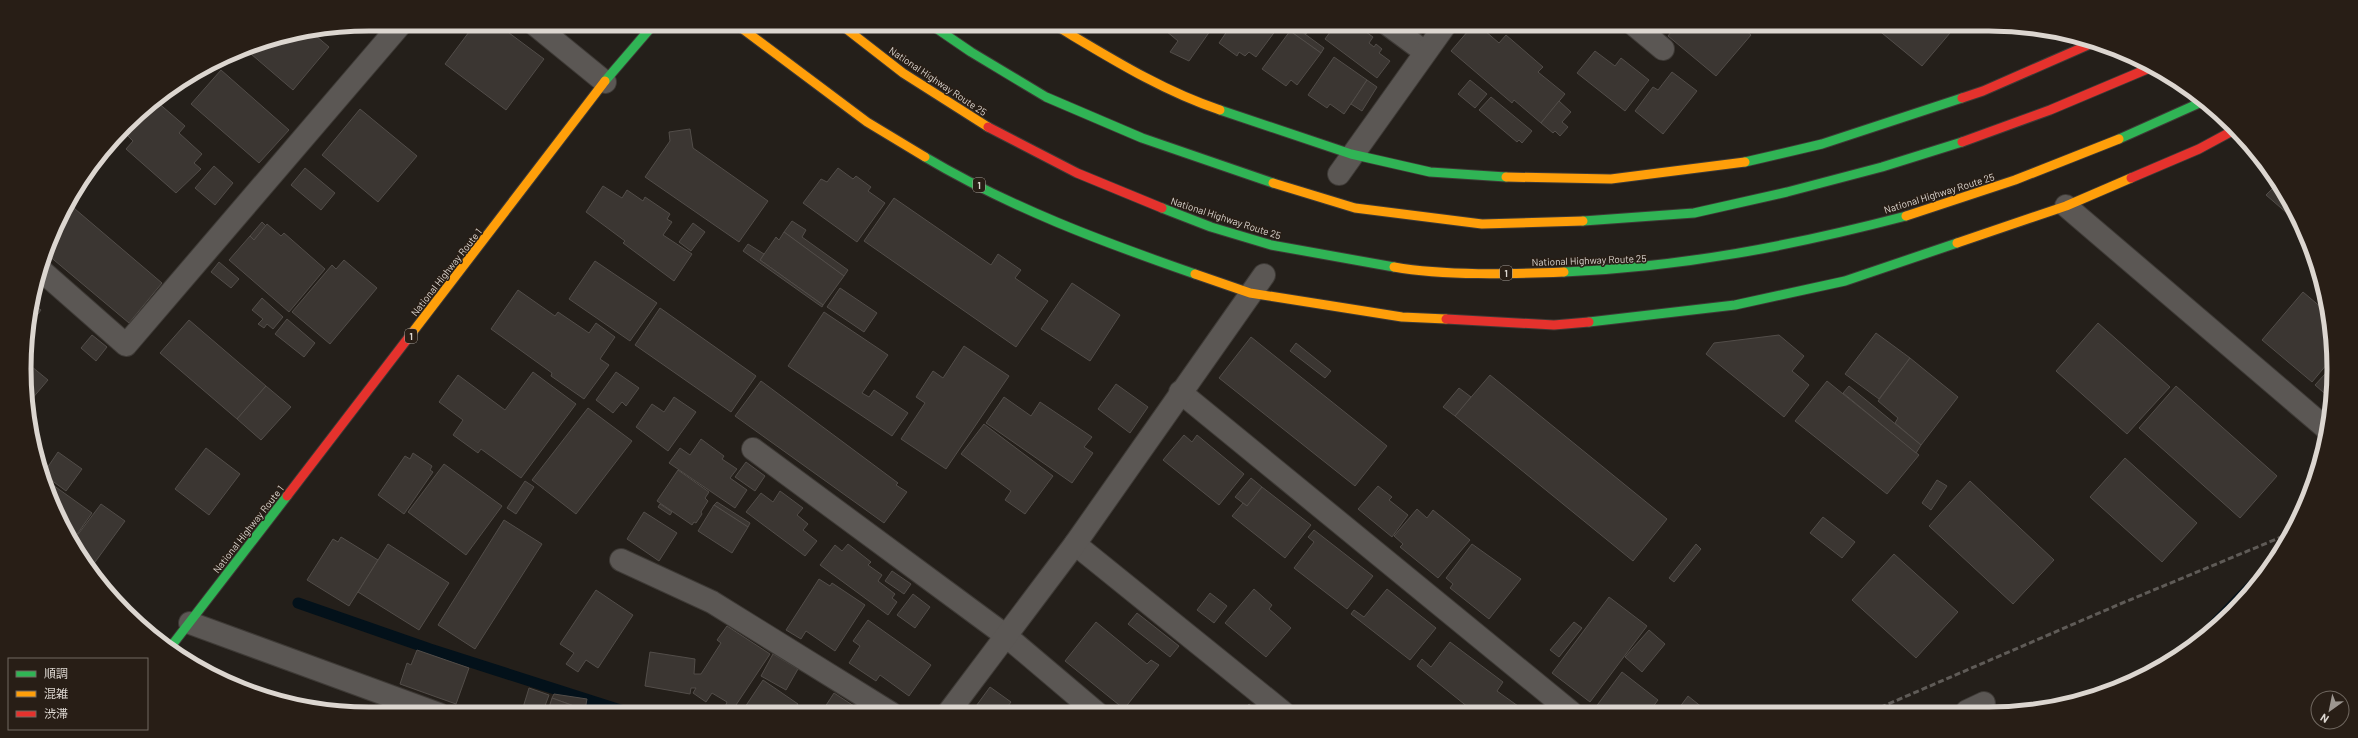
<svg xmlns="http://www.w3.org/2000/svg" width="2358" height="738" viewBox="0 0 2358 738" font-family="Barlow,'Noto Sans JP',sans-serif">
	<rect width="100%" height="100%" fill="#241f1a"/>
	<g fill="none" stroke-linecap="round" stroke-linejoin="round">
		<g stroke="#03111a" stroke-width="11">
			<path d="M298,603L430,649L633,714"/>
			<path d="M2197,642L2253,584"/>
		</g>
	</g>
	<g fill="#3b3632" stroke="#524d49">
		<path d="M475,24H497L544,59L506,110L445,64Z"/>
		<path d="M1170,24H1215L1189,61L1170,52L1178,41L1166,31Z"/>
		<path d="M1232,24H1276L1279,26L1256,57L1249,52L1245,56L1239,52L1237,56L1219,43Z"/>
		<path d="M1293,24H1313L1306,34Z"/>
		<path d="M1321,24H1336L1329,33L1320,26Z"/>
		<path d="M1336,24H1347L1350,27L1355,24L1373,37L1369,43L1374,47L1376,44L1382,49L1379,53L1390,61L1377,78L1325,39Z"/>
		<path d="M1474,24H1477L1499,43L1506,35L1543,67L1538,72L1565,94L1541,123L1514,100L1512,103L1451,51Z"/>
		<path d="M1671,24H1738L1751,35L1716,76L1668,36L1671,32L1668,29Z"/>
		<path d="M1871,24H1939L1950,33L1922,66Z"/>
		<path d="M1294,26L1324,48L1321,53L1290,31Z"/>
		<path d="M309,30L329,47L293,90L244,48Z"/>
		<path d="M1290,31L1321,53L1297,85L1291,80L1286,86L1262,69Z"/>
		<path d="M1595,51L1615,66L1621,58L1649,80L1625,111L1577,73Z"/>
		<path d="M1334,57L1367,80L1344,114L1330,104L1327,108L1308,95Z"/>
		<path d="M221,70L289,130L259,163L191,104Z"/>
		<path d="M1672,72L1697,91L1663,134L1635,111L1653,87L1658,90Z"/>
		<path d="M1367,80L1377,87L1362,111L1351,104Z"/>
		<path d="M1470,80L1487,94L1475,108L1458,94Z"/>
		<path d="M1491,97L1532,131L1522,143L1519,140L1517,142L1479,110Z"/>
		<path d="M156,101L185,126L179,133L202,154L194,163L201,169L176,193L126,149L133,141L127,135Z"/>
		<path d="M1559,101L1571,112L1562,122L1568,127L1560,136L1555,131L1553,133L1541,123Z"/>
		<path d="M360,109L417,156L378,202L322,155Z"/>
		<path d="M690,129L693,148L768,201L739,242L645,177L670,141L669,132Z"/>
		<path d="M214,166L233,183L215,205L195,188Z"/>
		<path d="M305,168L335,193L321,210L291,185Z"/>
		<path d="M838,168L853,179L856,176L871,187L868,191L885,203L857,242L803,203L821,179L827,182Z"/>
		<path d="M603,186L622,198L627,190L643,201L645,197L670,214L667,219L672,222L663,235L692,254L674,281L623,243L625,241L586,212Z"/>
		<path d="M2273,188L2289,202L2298,219L2296,221L2266,195Z"/>
		<path d="M894,198L991,265L998,254L1021,270L1015,278L1048,301L1016,347L864,241Z"/>
		<path d="M68,203L162,283L129,323L48,255L60,216Z"/>
		<path d="M792,221L806,230L802,237L848,270L844,276L784,232Z"/>
		<path d="M262,222L266,226L254,240L250,236Z"/>
		<path d="M693,223L705,232L691,251L679,242Z"/>
		<path d="M267,224L281,236L284,233L325,269L289,312L229,260L250,236L254,240Z"/>
		<path d="M784,232L844,276L823,305L760,260L776,237L779,240Z"/>
		<path d="M748,244L764,254L760,260L823,305L822,307L743,251Z"/>
		<path d="M344,260L377,288L330,344L292,312L332,265L336,269Z"/>
		<path d="M595,261L657,303L630,341L569,299Z"/>
		<path d="M219,262L239,279L231,288L211,272Z"/>
		<path d="M1072,283L1120,315L1090,361L1041,329Z"/>
		<path d="M840,288L877,313L864,332L827,307Z"/>
		<path d="M518,290L555,316L558,312L589,333L596,323L615,337L600,359L609,365L584,399L551,376L552,373L491,329Z"/>
		<path d="M2303,292L2329,314L2333,357L2312,382L2262,340Z"/>
		<path d="M262,298L283,317L273,329L267,324L264,328L258,324L263,319L252,310Z"/>
		<path d="M33,304L41,310L27,329V324Z"/>
		<path d="M660,308L756,376L731,412L635,345Z"/>
		<path d="M824,312L888,355L862,393L869,397L874,390L908,413L892,436L788,366Z"/>
		<path d="M287,319L315,343L304,357L275,334Z"/>
		<path d="M189,320L266,386L237,419L160,353Z"/>
		<path d="M2098,323L2170,387L2127,434L2056,371Z"/>
		<path d="M1876,333L1910,358L1879,399L1845,374Z"/>
		<path d="M92,335L107,347L96,361L81,348Z"/>
		<path d="M1779,335L1804,356L1792,371L1809,385L1784,417L1706,354L1714,343Z"/>
		<path d="M1251,337L1387,446L1355,486L1219,378Z"/>
		<path d="M1296,343L1331,371L1325,378L1290,351Z"/>
		<path d="M964,346L1009,376L946,469L901,439L925,403L916,397L933,371L943,378Z"/>
		<path d="M1910,358L1958,397L1921,445L1895,423L1898,418L1878,401Z"/>
		<path d="M26,362L48,380L31,400L25,391Z"/>
		<path d="M2334,364V369L2331,399L2315,385Z"/>
		<path d="M533,372L576,404L521,478L481,449L478,453L453,435L463,420L439,402L458,375L505,410Z"/>
		<path d="M616,372L639,388L626,406L622,402L613,413L596,400Z"/>
		<path d="M1490,375L1667,519L1633,561L1455,416Z"/>
		<path d="M761,381L898,483L896,485L907,492L884,523L735,416Z"/>
		<path d="M1827,381L1919,455L1887,494L1795,421Z"/>
		<path d="M1116,384L1148,407L1130,433L1098,409Z"/>
		<path d="M266,386L291,407L261,440L237,419Z"/>
		<path d="M1849,386L1921,445L1916,453L1843,393Z"/>
		<path d="M2176,386L2277,476L2240,518L2139,428Z"/>
		<path d="M1459,388L1471,397L1455,416L1443,407Z"/>
		<path d="M674,397L696,412L668,451L636,427L652,404L664,412Z"/>
		<path d="M1004,397L1031,416L1040,402L1092,437L1084,447L1093,453L1072,483L986,423Z"/>
		<path d="M588,408L632,441L576,514L532,480Z"/>
		<path d="M984,424L1053,476L1025,514L1005,500L1011,491L961,454Z"/>
		<path d="M1184,435L1192,442L1197,435L1244,474L1219,505L1163,460Z"/>
		<path d="M701,439L724,456L722,459L737,469L730,478L747,490L735,508L669,463L680,448L690,455Z"/>
		<path d="M206,448L240,474L209,515L175,489Z"/>
		<path d="M58,452L82,469L66,491L43,474Z"/>
		<path d="M413,453L432,466L430,470L433,472L404,514L378,495L405,456L410,459Z"/>
		<path d="M2125,458L2197,523L2162,562L2090,497Z"/>
		<path d="M746,462L765,476L755,491L735,477Z"/>
		<path d="M444,464L502,506L466,555L408,512Z"/>
		<path d="M678,470L709,492L705,498L708,501L701,512L702,514L696,523L694,522L692,525L657,501Z"/>
		<path d="M1251,478L1262,487L1247,506L1235,497Z"/>
		<path d="M46,480L92,513L73,540Z"/>
		<path d="M1937,480L1947,486L1931,510L1922,503Z"/>
		<path d="M525,481L534,487L516,514L507,508Z"/>
		<path d="M1970,481L2054,560L2013,604L1929,526Z"/>
		<path d="M1378,486L1392,497L1389,500L1408,515L1392,537L1358,509Z"/>
		<path d="M1262,487L1311,525L1285,558L1232,516L1243,503L1247,506Z"/>
		<path d="M780,491L803,508L797,515L808,524L803,530L817,541L805,556L746,512L761,493L773,502Z"/>
		<path d="M717,502L750,523L748,527L714,505Z"/>
		<path d="M101,504L125,521L90,569L82,561L73,541Z"/>
		<path d="M660,504L672,512L670,515L658,507Z"/>
		<path d="M714,505L748,527L732,553L698,531Z"/>
		<path d="M1417,509L1427,518L1433,510L1470,540L1438,578L1400,547L1403,544L1394,536Z"/>
		<path d="M644,512L677,533L659,561L627,539Z"/>
		<path d="M1823,517L1855,542L1842,558L1810,533Z"/>
		<path d="M504,520L542,544L475,649L438,625Z"/>
		<path d="M1314,530L1373,576L1347,609L1294,568L1314,542L1308,537Z"/>
		<path d="M341,537L378,560L349,606L307,580L333,539L338,542Z"/>
		<path d="M388,544L449,583L419,630L358,592Z"/>
		<path d="M848,544L871,562L868,565L882,575L878,581L895,594L892,598L897,602L888,615L820,565L835,545L842,551Z"/>
		<path d="M1472,544L1521,579L1489,619L1450,588L1453,584L1446,578Z"/>
		<path d="M1696,544L1701,549L1674,582L1669,578Z"/>
		<path d="M1894,554L1958,612L1916,658L1852,600Z"/>
		<path d="M892,571L911,584L904,594L885,581Z"/>
		<path d="M819,579L830,586L832,583L865,605L835,651L806,631L801,639L786,630Z"/>
		<path d="M1254,589L1272,605L1269,609L1291,628L1266,657L1225,623Z"/>
		<path d="M1387,589L1436,628L1410,660L1351,614L1354,610L1364,617Z"/>
		<path d="M596,590L633,615L598,668L586,660L578,672L566,664L574,653L560,644Z"/>
		<path d="M1210,593L1227,606L1214,623L1197,610Z"/>
		<path d="M913,594L930,607L915,628L897,615Z"/>
		<path d="M1609,597L1647,626L1590,702L1552,673Z"/>
		<path d="M1137,613L1179,646L1170,657L1128,624Z"/>
		<path d="M868,620L931,665L909,696L880,675L876,681L849,663L860,646L853,641Z"/>
		<path d="M1096,622L1147,664L1151,660L1159,665L1124,709L1065,661Z"/>
		<path d="M1574,622L1582,628L1559,657L1550,650Z"/>
		<path d="M727,626L770,654L732,711L725,707L727,702L712,693L706,702L693,693L696,688H691L690,694L645,686L650,652L695,659L694,674H701L721,643L717,640Z"/>
		<path d="M1649,630L1665,644L1642,672L1625,657Z"/>
		<path d="M1450,642L1503,682L1497,691L1518,706L1513,712H1474L1417,666L1422,659L1431,667Z"/>
		<path d="M417,650L469,668L456,704L400,684L407,663L411,665Z"/>
		<path d="M773,654L798,669L786,690L761,676Z"/>
		<path d="M1622,672L1658,700L1649,712H1592Z"/>
		<path d="M763,680L798,704L792,713H741Z"/>
		<path d="M990,687L1011,702L1008,706L1018,713H971Z"/>
		<path d="M529,688L549,695L542,714H521Z"/>
		<path d="M834,693L854,706L849,713H821Z"/>
		<path d="M554,694L587,699L585,710L552,698Z"/>
		<path d="M1688,696L1708,712H1676Z"/>
		<path d="M552,698L596,714H547Z"/>
		<path d="M1249,704L1259,712H1242Z"/>
	</g>
	<g fill="none" stroke-linecap="round" stroke-linejoin="round">
		<defs>
			<g id="street">
				<path d="M534,24L605,82"/>
				<path d="M1387,24L1425,52"/>
				<path d="M1633,24L1663,49"/>
				<path d="M1339,174L1446,24"/>
				<path d="M2066,206L2328,430"/>
				<path d="M43,272L126,345L401,24"/>
				<path d="M1180,392L1571,712"/>
				<path d="M753,449L1005,635L1097,713"/>
				<path d="M1075,544L1283,712"/>
				<path d="M621,560L712,602L891,713"/>
				<path d="M190,623L439,714"/>
				<path d="M1967,711L1984,703"/>
				<path d="M948,713L1075,544L1264,275"/>
			</g>
			<g id="fast">
				<path d="M930,24L971,52L1046,97L1142,138L1273,183"/>
				<path d="M605,81L654,24"/>
				<path d="M1220,110L1351,154L1430,172L1506,177"/>
				<path d="M2119,139L2204,101"/>
				<path d="M925,157C1009,207 1103,242 1195,274"/>
				<path d="M1745,162L1822,144L1962,98"/>
				<path d="M1162,208L1211,227L1271,245L1394,267"/>
				<path d="M1583,221L1694,213L1787,192L1882,167L1962,142"/>
				<path d="M1564,272C1683,267 1791,246 1906,216"/>
				<path d="M1589,322L1735,305L1845,281L1957,243"/>
				<path d="M169,649L287,496"/>
			</g>
			<g id="slow">
				<path d="M736,24L867,122L925,157"/>
				<path d="M840,24L903,73L988,127"/>
				<path d="M1053,24C1107,56 1160,90 1220,110"/>
				<path d="M1506,177L1611,179L1745,162"/>
				<path d="M1273,183L1355,208L1482,224L1583,221"/>
				<path d="M1906,216L2015,180L2119,139"/>
				<path d="M1957,243L2066,206L2131,178"/>
				<path d="M1394,267C1445,276 1511,274 1564,272"/>
				<path d="M1195,274L1250,293L1402,317L1446,319"/>
				<path d="M412,333L605,81"/>
			</g>
			<g id="jam">
				<path d="M1962,98L1983,91L2095,42"/>
				<path d="M988,127L1077,173L1162,208"/>
				<path d="M1962,142L2050,110L2152,67"/>
				<path d="M2131,178L2199,149L2236,129"/>
				<path d="M1446,319L1554,325L1589,322"/>
				<path d="M287,496L412,333"/>
			</g>
		</defs>
		<use href="#street" stroke="#3e3a36" stroke-width="24"/>
		<use href="#fast" stroke="#3e3a36" stroke-width="11"/>
		<use href="#slow" stroke="#3e3a36" stroke-width="11"/>
		<use href="#jam" stroke="#3e3a36" stroke-width="11"/>
		<use href="#street" stroke="#5b5754" stroke-width="22"/>
		<use href="#fast" stroke="#30b455" stroke-width="9"/>
		<use href="#slow" stroke="#ff9f0a" stroke-width="9"/>
		<use href="#jam" stroke="#e5322d" stroke-width="9"/>
		<path stroke="#5f5b57" stroke-width="3" stroke-dasharray="6 3" stroke-linecap="butt" d="M1872,711L2120,604L2291,533"/>
	</g>
	<g text-anchor="middle" dominant-baseline="central" stroke-width="3" stroke-linejoin="round" paint-order="stroke">
		<g fill="#281e16" stroke="#a69f98" stroke-width="1">
			<rect x="973" y="178" width="12" height="14" rx="3"/>
			<rect x="1500" y="266" width="12" height="14" rx="3"/>
			<rect x="405" y="329" width="12" height="14" rx="3"/>
		</g>
		<g font-size="9" font-weight="bold" fill="#dcd6d0">
			<text x="979" y="185">1</text>
			<text x="1506" y="273">1</text>
			<text x="411" y="336">1</text>
		</g>
		<g font-size="10" fill="#dcd6d0" stroke="#281e16">
			<text transform="translate(938 81) rotate(34)">National Highway Route 25</text>
			<text transform="translate(1939 193) rotate(-17)">National Highway Route 25</text>
			<text transform="translate(1226 218) rotate(18)">National Highway Route 25</text>
			<text transform="translate(1589 260) rotate(-2)">National Highway Route 25</text>
			<text transform="translate(446 272) rotate(-52)">National Highway Route 1</text>
			<text transform="translate(248 529) rotate(-52)">National Highway Route 1</text>
		</g>
	</g>
	<path d="M0 0H2358V738H0ZM369 31H1989A338 338 0 0 1 2327 369V369A338 338 0 0 1 1989 707H369A338 338 0 0 1 31 369V369A338 338 0 0 1 369 31Z" fill="#281e16" fill-rule="evenodd"/>
	<path fill="none" stroke="#dcd6d0" stroke-width="5" d="M369 31H1989A338 338 0 0 1 2327 369V369A338 338 0 0 1 1989 707H369A338 338 0 0 1 31 369V369A338 338 0 0 1 369 31Z"/>
	<rect x="8" y="658" width="140" height="72" fill="#281e16" stroke="#706860"/>
	<rect x="16" y="671" width="20" height="6" fill="#30b455" stroke="#706860"/>
	<text x="44" y="678" font-size="12" fill="#dcd6d0">順調</text>
	<rect x="16" y="691" width="20" height="6" fill="#ff9f0a" stroke="#706860"/>
	<text x="44" y="698" font-size="12" fill="#dcd6d0">混雑</text>
	<rect x="16" y="711" width="20" height="6" fill="#e5322d" stroke="#706860"/>
	<text x="44" y="718" font-size="12" fill="#dcd6d0">渋滞</text>
	<g transform="translate(2330 710) rotate(213)"><circle r="19" fill="#281e16" stroke="#706860"/>
	<path d="M0-3L7 15L0 10L-7 15Z" fill="#9c9690"/>
	<text y="-6" font-size="11" font-weight="bold" text-anchor="middle" fill="#dcd6d0">N</text>
	</g>
</svg>
